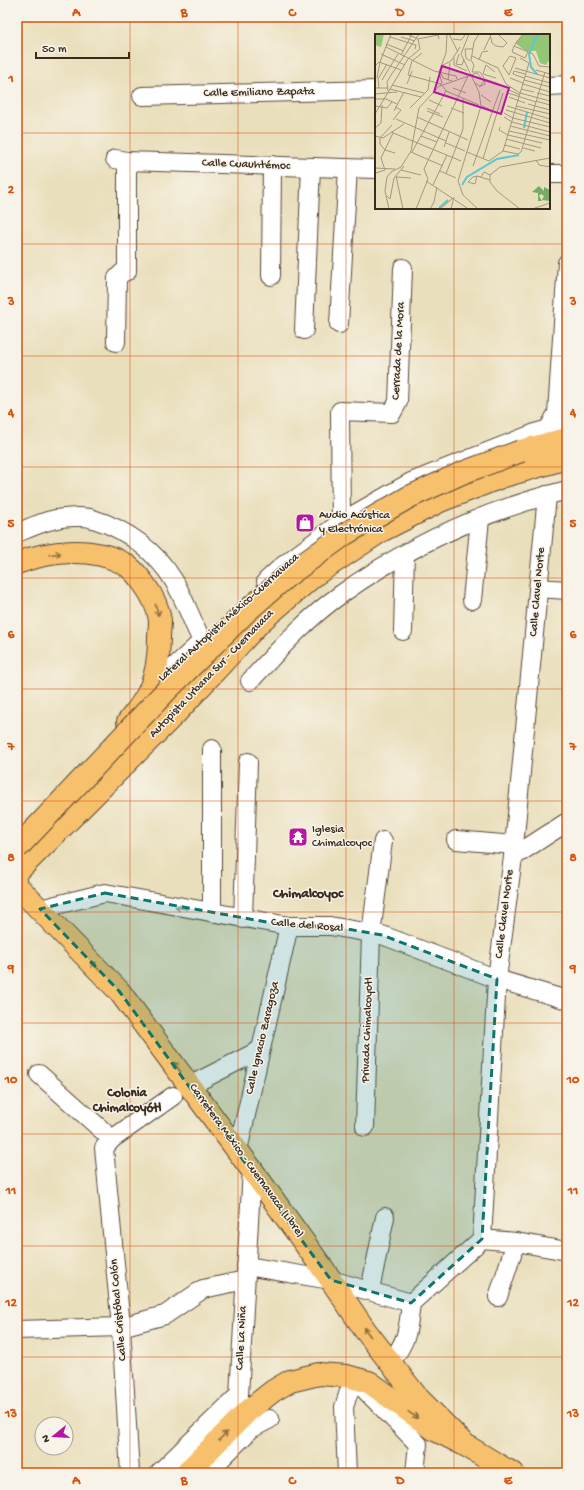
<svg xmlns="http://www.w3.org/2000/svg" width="584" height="1490" viewBox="0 0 584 1490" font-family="'Gochi Hand',sans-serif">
	<rect width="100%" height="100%" fill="#f7f3e8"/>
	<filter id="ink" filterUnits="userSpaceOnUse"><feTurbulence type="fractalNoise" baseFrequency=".025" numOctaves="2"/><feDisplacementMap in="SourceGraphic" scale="8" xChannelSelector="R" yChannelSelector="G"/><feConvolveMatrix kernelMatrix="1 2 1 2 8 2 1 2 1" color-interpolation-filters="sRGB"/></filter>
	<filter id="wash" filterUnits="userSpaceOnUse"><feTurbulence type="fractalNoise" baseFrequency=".012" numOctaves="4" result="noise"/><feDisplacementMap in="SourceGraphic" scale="16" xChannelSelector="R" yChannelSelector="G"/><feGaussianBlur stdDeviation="0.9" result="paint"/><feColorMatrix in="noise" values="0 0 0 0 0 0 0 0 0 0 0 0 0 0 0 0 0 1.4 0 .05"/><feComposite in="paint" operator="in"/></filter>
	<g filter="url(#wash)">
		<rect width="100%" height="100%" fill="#eadfbc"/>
	</g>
	<g filter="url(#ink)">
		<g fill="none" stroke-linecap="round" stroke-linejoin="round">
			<defs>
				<g id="minor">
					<path d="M549,86L567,85"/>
					<path d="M142,96L376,90"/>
					<path d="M115,159L127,161L376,169"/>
					<path d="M549,174H567"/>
					<path d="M271,276L272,165"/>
					<path d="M339,324L348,168"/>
					<path d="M304,330L311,167"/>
					<path d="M116,342L117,278L122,273L127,271V161"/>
					<path d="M548,430L557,413L567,263"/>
					<path d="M341,522L340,411L392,413L398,402L403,268"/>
					<path d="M17,533C29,528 44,521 57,519C65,517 86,516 93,519C126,529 156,551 174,581C185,600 192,621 202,641"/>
					<path d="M266,581L280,568L341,522L411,482L535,433L567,424"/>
					<path d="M538,588L567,590"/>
					<path d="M472,600L480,519"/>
					<path d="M403,631L405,554"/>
					<path d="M250,681C278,651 306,619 340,595C408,546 486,510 567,490"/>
					<path d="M150,689L201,642"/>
					<path d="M212,749V913"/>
					<path d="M456,840L514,845"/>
					<path d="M513,857L567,822"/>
					<path d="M40,909L105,893L289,926H330L382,935L497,979L567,1000"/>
					<path d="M243,919L248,762"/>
					<path d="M39,1074L112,1139"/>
					<path d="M199,1081L260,1050"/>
					<path d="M365,1127L371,934L383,841"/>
					<path d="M238,1150L289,926"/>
					<path d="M482,1239L516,1242L567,1251"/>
					<path d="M246,1266L331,1280L411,1303"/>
					<path d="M370,1290L385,1217"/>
					<path d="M498,1297L516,1242"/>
					<path d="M17,1330L121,1327L165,1315L203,1289L245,1280"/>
					<path d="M390,1363C408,1340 408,1330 411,1303L482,1239L497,979L513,857L547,495"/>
					<path d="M357,1385L363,1388L418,1444L415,1473"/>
					<path d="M130,1473L121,1327L104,1148L112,1139L173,1096"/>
					<path d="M159,1473L239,1395L252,1170"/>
					<path d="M207,1473L251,1429L270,1419"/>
					<path d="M347,1473L344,1407L352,1382"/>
				</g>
				<g id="major">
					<path d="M17,563C49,551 91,546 123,563C131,567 139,577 144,584C152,595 158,607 160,620C160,626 159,633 159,638C159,655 157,673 150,689C145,701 136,712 128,722"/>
					<path d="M17,886L119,991L252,1170L331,1280L365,1330L417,1397L465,1445"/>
					<path d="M186,1473L248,1411L273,1391L290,1381L319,1374L347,1376L369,1382L435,1430L465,1445L503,1468L513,1473"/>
				</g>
				<g id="highway">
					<path d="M521,451L567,439"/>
					<path d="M17,872L175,714L260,622L316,574L381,531L440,501L501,477L567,458"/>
				</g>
			</defs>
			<use href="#minor" stroke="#554536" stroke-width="20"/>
			<use href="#major" stroke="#554536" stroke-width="24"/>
			<use href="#highway" stroke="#554536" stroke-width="24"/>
			<use href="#minor" stroke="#fff" stroke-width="18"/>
			<use href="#major" stroke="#f7c06c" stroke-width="22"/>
			<use href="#highway" stroke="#f7c06c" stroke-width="22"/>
			<defs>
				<path id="highway-bridge" d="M17,848L166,691L247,611L287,576L345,534L409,497L462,473L521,451"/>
			</defs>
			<use href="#highway-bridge" stroke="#554536" stroke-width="24" stroke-linecap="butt"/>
			<use href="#highway-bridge" stroke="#f7c06c" stroke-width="22"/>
		</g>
		<defs><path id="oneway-shaft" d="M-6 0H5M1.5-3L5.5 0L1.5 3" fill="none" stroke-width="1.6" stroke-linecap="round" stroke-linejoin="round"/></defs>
		<g stroke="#906e41">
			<use href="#oneway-shaft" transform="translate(55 554) rotate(-6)"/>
			<use href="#oneway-shaft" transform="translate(157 610) rotate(74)"/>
			<use href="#oneway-shaft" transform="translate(95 966) rotate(-134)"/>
			<use href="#oneway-shaft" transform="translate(177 1067) rotate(-127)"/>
			<use href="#oneway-shaft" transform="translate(367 1332) rotate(-127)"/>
			<use href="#oneway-shaft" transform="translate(413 1415) rotate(35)"/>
			<use href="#oneway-shaft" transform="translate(223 1436) rotate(-46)"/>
		</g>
		<use stroke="#a79f9a" href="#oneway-shaft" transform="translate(181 908) rotate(-169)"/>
	</g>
	<path fill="#0f766e" fill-opacity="0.2" stroke="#0f766e" stroke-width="3" stroke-dasharray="8 5" stroke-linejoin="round" d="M105,893L289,926H330L382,935L497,979L482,1239L411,1303L331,1280L119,991L40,909Z"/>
	<path fill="none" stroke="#d7540e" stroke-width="1" stroke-opacity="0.55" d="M130,17V1473M238,17V1473M346,17V1473M454,17V35M17,133H376M549,133H567M454,208V1473M17,244H567M17,356H567M17,467H567M17,578H567M17,689H567M17,801H567M17,912H567M17,1023H567M17,1134H567M17,1246H567M17,1357H567"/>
	<defs>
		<symbol id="shop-square" viewBox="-11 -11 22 22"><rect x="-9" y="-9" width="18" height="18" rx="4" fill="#b5179e" stroke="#f7f3e8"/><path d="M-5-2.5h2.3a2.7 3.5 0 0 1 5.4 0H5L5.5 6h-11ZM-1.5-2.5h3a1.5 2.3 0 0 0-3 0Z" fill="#fff"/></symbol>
		<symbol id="temple-square" viewBox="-11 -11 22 22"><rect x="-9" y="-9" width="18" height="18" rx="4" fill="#b5179e" stroke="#f7f3e8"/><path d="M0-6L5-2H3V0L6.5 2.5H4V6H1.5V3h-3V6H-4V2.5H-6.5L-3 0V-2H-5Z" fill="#fff"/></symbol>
	</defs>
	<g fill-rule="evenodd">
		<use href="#shop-square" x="294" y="512" width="22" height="22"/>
		<use href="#temple-square" x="287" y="826" width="22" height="22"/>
	</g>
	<g text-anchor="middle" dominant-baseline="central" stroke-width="3" stroke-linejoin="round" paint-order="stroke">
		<g font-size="12" fill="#3b2a1e" stroke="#f7f3e8">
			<text transform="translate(259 93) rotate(-1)">Calle Emiliano Zapata</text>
			<text transform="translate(246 165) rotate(2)">Calle Cuauhtémoc</text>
			<text transform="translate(399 351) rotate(-87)">Cerrada de la Mora</text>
			<text transform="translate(538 592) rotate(-85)">Calle Clavel Norte</text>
			<text transform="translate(229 618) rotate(-42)">Lateral Autopista México-Cuernavaca</text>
			<text transform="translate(212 674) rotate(-46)">Autopista Urbana Sur - Cuernavaca</text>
			<text transform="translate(505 914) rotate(-83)">Calle Clavel Norte</text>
			<text transform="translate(307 926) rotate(5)">Calle del Rosal</text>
			<text transform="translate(368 1030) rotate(-88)">Privada Chimalcoyotl</text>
			<text transform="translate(263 1038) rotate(-77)">Calle Ignacio Zaragoza</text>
			<text transform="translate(246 1161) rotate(54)">Carretera México - Cuernavaca (Libre)</text>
			<text transform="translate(119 1310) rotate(-95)">Calle Cristóbal Colón</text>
			<text transform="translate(242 1338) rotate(-87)">Calle La Niña</text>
		</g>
		<g font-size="12" fill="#3b2a1e" stroke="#f7f3e8" text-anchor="start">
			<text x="319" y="516">Audio Acústica<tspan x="319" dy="14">y Electrónica</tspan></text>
			<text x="312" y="830">Iglesia<tspan x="312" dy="14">Chimalcoyoc</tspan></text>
		</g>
		<g font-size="13" font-weight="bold" fill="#3b2a1e" stroke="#f7f3e8">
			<text x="127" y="1093">Colonia<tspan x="127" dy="15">Chimalcoyótl</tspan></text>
		</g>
		<g font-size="14" font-weight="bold" fill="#3b2a1e" stroke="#f7f3e8">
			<text x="308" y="894">Chimalcoyoc</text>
		</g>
	</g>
	<g transform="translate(375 34)">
		<rect width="175" height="175" fill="#eadfbc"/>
		<path d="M148,0H175V25L171,31L165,29L161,17H151L140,9Z" fill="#94c677"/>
		<path d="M164,152L169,157V153L175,156V167L167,166L169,162L166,160L164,162L167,167H163V159L157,158Z" fill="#77ab68"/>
		<path d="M0,0H9L6,13L0,11Z" fill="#94c677"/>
		<path fill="none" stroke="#5ac7d1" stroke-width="2" d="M162,40L156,33L154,20L163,0M149,94L152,78M87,151L92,143L122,125L144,121M64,174L73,166"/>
		<path fill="none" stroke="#a4977d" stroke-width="1" d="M74,0L83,18M94,0L86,20L104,58L106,72L83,147L88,161L103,175M115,0L117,9L121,12L128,13L132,9M123,0L132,9M148,0L139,12L158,20L164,32L175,33M15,3L41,11L40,15M26,3L40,7M43,5L63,1L64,5M78,5L86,6L91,0M11,10L29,17M139,12L137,18L150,24L153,18M11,13L59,37L81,42L82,45M109,16L115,3M47,19L37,27L33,41L66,50M6,20L30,31M84,20L81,30L87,31L89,25M26,21L37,0M97,22L123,34L131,50L145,59L175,67M135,22L141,24L134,41L128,32ZM79,24V31L92,37M104,26L107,18L113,17M95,27L91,24L90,15H98M0,32L4,28L26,36M66,32L76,27L85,13M140,34L175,44M161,36L175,40M120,38L111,31L108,40L121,44M66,40L68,44L77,47M150,42L175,49M2,44L5,28L16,0M135,44L148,49M149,44L138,40L139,37L150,40M110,45L124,50M7,46L23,20M73,46L75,29M149,46L175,53M32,50L37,37M148,50L175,58M17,51L49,59M67,51L71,57L104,71M65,52L102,39L109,47L105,52L100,49M104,53L110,50L109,44L105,38H97L99,31L96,26L99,8L104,0M0,54H13M4,54L3,45L12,30M78,54L91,59M15,55L46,63M146,55L159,58M134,56L145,61M13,57L12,48L16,41L44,0M133,59L161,68M162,59L175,62M0,60L22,58M106,61L116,68M134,63L150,69M0,65H11L22,70M54,66L67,72M161,67L175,71M153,70L175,76M0,72L12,74L17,68M107,72L118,77M132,72L175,85M141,72L175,80M35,74L53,56L55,43M52,74L65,80M76,74L89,79M131,76L175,89M19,77L29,58M52,77L68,83M129,79L138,84L175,93M0,80L33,25L45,15L43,5L32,0M42,83L93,106M129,83L137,88L175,98M21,85L71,107M18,86L26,76L20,73M17,91L5,104V110L10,116L20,119M135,92L175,102M125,93L124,96L133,101L167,109M0,94L6,89L7,71M134,97L175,106M16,98L86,127M0,102L8,104L29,90M46,102L62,108M131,105L166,114M71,109L90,117M130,111L145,115M69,113L74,98M148,114L160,117M128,117L143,120M36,118L68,132M37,118L71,57M92,118L114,127L128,117L154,29L145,24M143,120L146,118L170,38M108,125L128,59M161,126L164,131L175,133M98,132L125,56M0,134L20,135M26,136L46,141M65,137L81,144M1,139L10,136L6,124L18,99M71,140L88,95V64M21,142L28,175M102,142L100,150L93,148L98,143L102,142L115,146M21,143L36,144M106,143L109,138L115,141M51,147L92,174M58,151L72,121M12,162L15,165L19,144L29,132M14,175L10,157L12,143L16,138L26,133L36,117L44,74L67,49L64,38L71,19L72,0M41,175L53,145L49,135L93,42M55,175L59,168L62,153M65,175L78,164M76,175L79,163M145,175L122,157L115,148V141L125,133L175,124M157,175L175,169"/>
		<path fill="#b5179e" fill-opacity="0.15" stroke="#b5179e" stroke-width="2" d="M67,32L134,54L126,80L59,58Z"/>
		<rect width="175" height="175" fill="none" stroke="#3b2a1e" stroke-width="2"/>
	</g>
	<rect width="584" height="1490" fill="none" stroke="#f7f3e8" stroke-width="44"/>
	<g transform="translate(54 1436) rotate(252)"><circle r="19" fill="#f7f3e8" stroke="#aca397"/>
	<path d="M0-3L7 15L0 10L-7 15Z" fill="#b5179e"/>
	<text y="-6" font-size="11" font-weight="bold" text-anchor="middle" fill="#3b2a1e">N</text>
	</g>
	<path d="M36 52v6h93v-6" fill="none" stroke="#3b2a1e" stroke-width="2"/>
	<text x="42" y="52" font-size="12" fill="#3b2a1e" stroke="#f7f3e8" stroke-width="3" paint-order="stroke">50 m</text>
	<rect x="22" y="22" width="540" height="1446" fill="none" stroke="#d7540e" stroke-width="1.5"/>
	<g font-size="13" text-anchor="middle" font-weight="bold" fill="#d7540e">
		<text x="76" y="16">A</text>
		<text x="184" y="16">B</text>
		<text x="292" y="16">C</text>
		<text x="400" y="16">D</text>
		<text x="508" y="16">E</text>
		<text x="11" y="82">1</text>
		<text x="573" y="82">1</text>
		<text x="11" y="193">2</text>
		<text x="573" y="193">2</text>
		<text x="11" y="305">3</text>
		<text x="573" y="305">3</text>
		<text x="11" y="416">4</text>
		<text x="573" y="416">4</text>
		<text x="11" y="527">5</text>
		<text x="573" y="527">5</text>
		<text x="11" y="638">6</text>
		<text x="573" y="638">6</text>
		<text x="11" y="750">7</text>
		<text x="573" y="750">7</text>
		<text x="11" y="861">8</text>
		<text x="573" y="861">8</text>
		<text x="11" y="972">9</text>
		<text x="573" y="972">9</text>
		<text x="11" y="1083">10</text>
		<text x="573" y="1083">10</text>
		<text x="11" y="1194">11</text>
		<text x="573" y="1194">11</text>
		<text x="11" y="1306">12</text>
		<text x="573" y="1306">12</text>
		<text x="11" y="1417">13</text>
		<text x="573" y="1417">13</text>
		<text x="76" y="1484">A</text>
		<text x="184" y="1484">B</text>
		<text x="292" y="1484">C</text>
		<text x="400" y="1484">D</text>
		<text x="508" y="1484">E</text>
	</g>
</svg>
